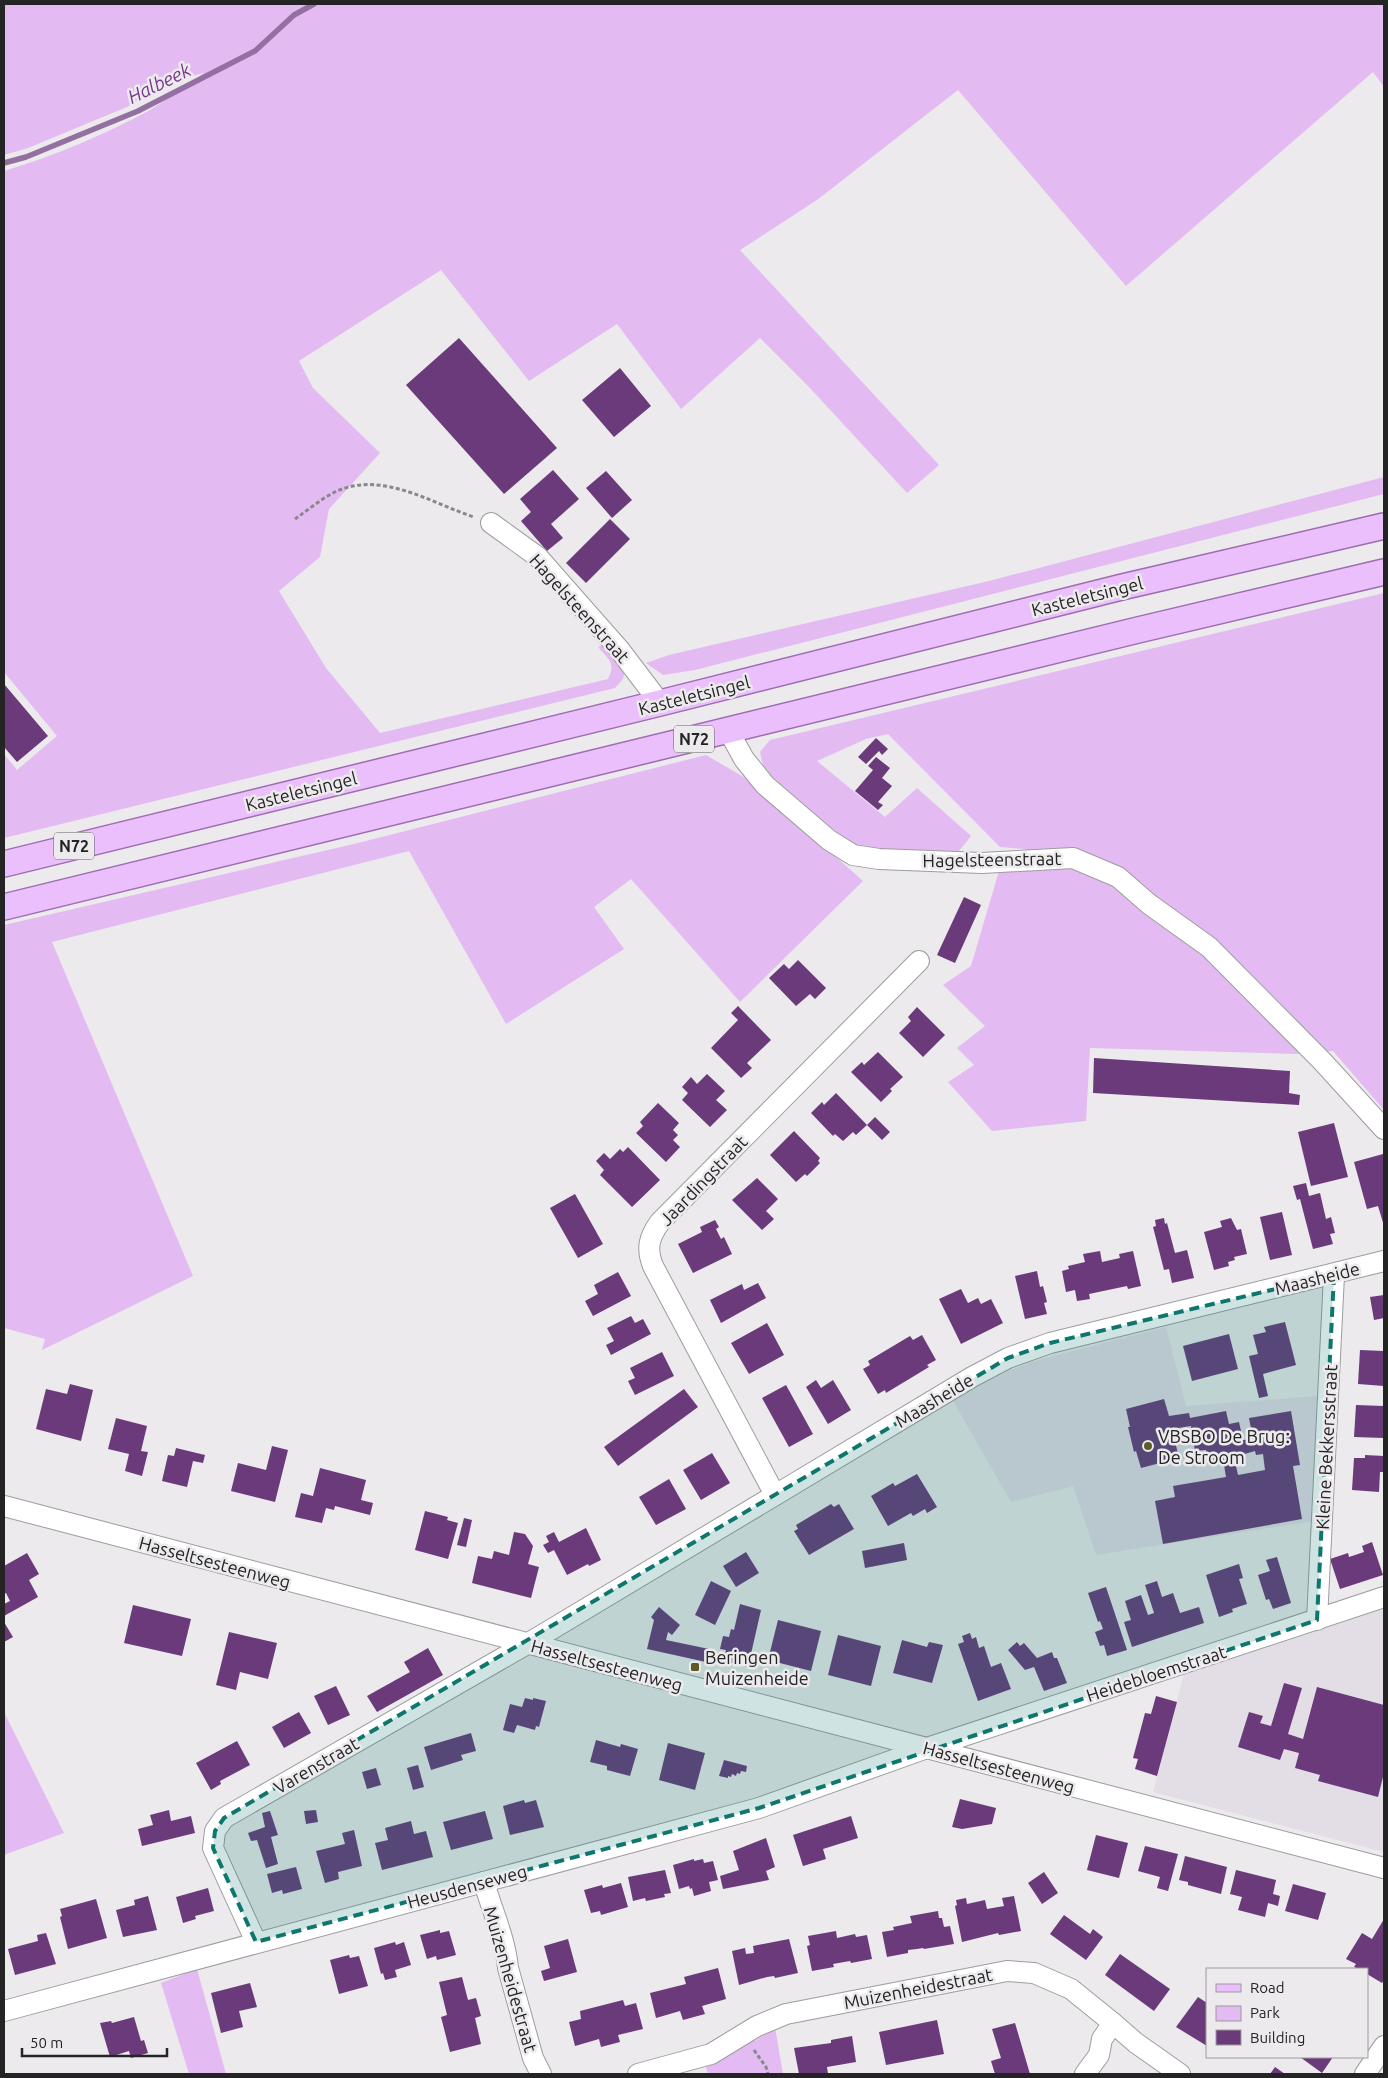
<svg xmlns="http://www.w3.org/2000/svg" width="1388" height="2078" viewBox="0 0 1388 2078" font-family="Ubuntu,sans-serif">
	<rect width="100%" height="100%" fill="#eceaec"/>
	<g fill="#e3dde6">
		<path d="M1166,1327L1186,1406L1319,1396L1314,1521L1096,1555L1073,1486L1011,1502L953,1401L996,1377L1031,1362Z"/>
		<path d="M1384,1609V1852L1153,1792L1184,1674Z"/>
	</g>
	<g fill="#e3bbf2" fill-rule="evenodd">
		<path d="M4,4H1384V87L1373,72L1126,286L958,90L817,200L740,250L939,465L907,493L809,387L760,338L681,409L617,324L529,381L441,270L299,361L313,388L380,453L329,509L320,557L279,591L326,668L380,733L608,679C616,663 609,660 598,647L607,643L625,670L623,679L615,688L4,838V754L17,770L57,736L4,672V171C54,156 104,135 150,110C168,99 186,85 204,73L167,82L127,107L28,148L4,155Z"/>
		<path d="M1384,477V494L695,670L663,675L646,663L669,655L989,581Z"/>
		<path d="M1384,593V1110L1333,1051L1298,1054L1090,1048L1086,1121L992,1131L948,1082L974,1065L957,1048L985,1026L943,985L971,966L999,871L880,869L773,778L763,766L760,752L770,740ZM888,734L1000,847L1025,849L1026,865L998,855L959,851L971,836L917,788L885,817L817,761L866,739Z"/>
		<path d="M706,755L752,782L863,881L740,1002L631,879L594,907L624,949L506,1024L409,851L52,942L193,1276L42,1350L45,1339L4,1328V925L358,843Z"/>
		<path d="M4,1712L64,1833L4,1855Z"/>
		<path d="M197,1969L226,2074H189L161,1983Z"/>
		<path d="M775,2027L783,2074H708L705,2064L751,2037L755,2041Z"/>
	</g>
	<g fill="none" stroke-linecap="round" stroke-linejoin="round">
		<path stroke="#9470a2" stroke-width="5.5" d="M4,163L26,157L138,111L255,51L294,15L314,4"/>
	</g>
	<g fill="#6a3a7b" fill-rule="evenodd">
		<path d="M459,338L557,448L504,494L406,385Z"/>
		<path d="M620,368L651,406L614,437L582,400Z"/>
		<path d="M553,470L579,499L551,524L563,538L547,551L521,521L531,512L520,499Z"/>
		<path d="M606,471L632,500L612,518L586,488Z"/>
		<path d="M610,519L630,539L586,583L566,563Z"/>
		<path d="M4,684L48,736L17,762L4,747Z"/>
		<path d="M876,738L888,749L882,755L879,751L866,764L858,757Z"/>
		<path d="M876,757L890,768L882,778L892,786L878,802L883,805L878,810L855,791L873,770L868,766Z"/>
		<path d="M964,897L981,905L955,963L937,955Z"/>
		<path d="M798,960L826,988L815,999L810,994L796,1006L769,978L784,964L789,969Z"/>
		<path d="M738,1006L771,1040L747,1063L752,1068L741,1078L711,1048L738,1020L731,1013Z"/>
		<path d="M917,1007L945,1035L923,1057L899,1033L911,1021L908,1017Z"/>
		<path d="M878,1052L903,1077L890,1089L892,1091L881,1102L851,1072L862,1062L864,1065Z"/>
		<path d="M1094,1058L1290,1071L1289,1093L1300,1095L1299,1105L1093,1093Z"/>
		<path d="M707,1074L725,1091L716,1100L727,1110L710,1127L682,1100L688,1093L682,1087L691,1077L697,1084Z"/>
		<path d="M836,1093L867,1125L856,1135L853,1132L843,1141L835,1134L833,1136L811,1113L822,1102L824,1105Z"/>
		<path d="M658,1103L679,1123L673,1130L678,1135L673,1140L680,1147L666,1162L636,1133L643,1126L640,1122Z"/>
		<path d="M875,1117L890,1132L882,1140L867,1125Z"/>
		<path d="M1334,1123L1348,1177L1311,1186L1298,1132Z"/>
		<path d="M794,1131L820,1158L818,1161L820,1163L807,1176L805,1174L796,1182L770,1155Z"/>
		<path d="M628,1147L660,1180L632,1207L600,1175L604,1170L596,1161L604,1153L610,1159L620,1149L623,1152Z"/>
		<path d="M1383,1154L1384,1159V1226L1378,1206L1367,1209L1354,1162Z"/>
		<path d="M757,1178L778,1199L766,1211L774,1219L762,1230L732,1200Z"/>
		<path d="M1306,1183L1309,1196L1320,1193L1326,1219L1331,1217L1335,1233L1330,1234L1333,1244L1313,1249L1300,1199L1297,1200L1293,1186Z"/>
		<path d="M575,1194L603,1244L578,1258L550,1208Z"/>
		<path d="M1282,1212L1292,1255L1270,1260L1260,1217Z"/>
		<path d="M1164,1218L1165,1224L1167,1223L1175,1253L1187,1250L1194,1278L1172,1283L1169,1269L1164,1270L1153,1227L1156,1226L1155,1220Z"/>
		<path d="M1231,1218L1237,1230L1241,1229L1247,1254L1234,1257L1235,1260L1228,1262L1229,1266L1214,1270L1204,1232L1222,1227L1220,1221Z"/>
		<path d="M715,1220L719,1227L716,1229L721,1239L724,1237L732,1254L693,1273L678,1244L702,1232L700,1227Z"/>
		<path d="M1100,1251L1102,1262L1120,1258L1119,1254L1133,1251L1141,1286L1128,1289L1127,1286L1089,1294L1090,1299L1077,1301L1075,1290L1066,1292L1062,1271L1069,1269L1068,1266L1085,1262L1083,1254Z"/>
		<path d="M1037,1271L1040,1287L1043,1286L1047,1302L1044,1303L1047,1314L1025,1319L1015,1276Z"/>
		<path d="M618,1272L631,1296L593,1316L585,1301L598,1294L594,1285Z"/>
		<path d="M758,1283L766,1298L721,1323L710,1300L742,1284L744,1290Z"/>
		<path d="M961,1289L968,1303L978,1298L981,1304L991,1299L1003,1323L961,1344L939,1299Z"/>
		<path d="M1384,1295V1318L1374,1320L1370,1297Z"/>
		<path d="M631,1316L635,1323L643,1319L651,1334L611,1355L606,1345L614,1341L607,1328Z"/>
		<path d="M1285,1322L1296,1365L1263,1374L1268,1396L1259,1398L1249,1356L1258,1354L1253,1335L1266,1332L1264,1327Z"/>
		<path d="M767,1323L784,1355L749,1374L731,1343Z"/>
		<path d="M1229,1334L1238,1369L1192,1381L1183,1346Z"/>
		<path d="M922,1335L936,1360L927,1365L929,1367L886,1393L885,1390L878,1394L863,1369L870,1365L868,1361L910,1336L913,1340Z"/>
		<path d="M1360,1350L1384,1351V1386L1358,1384Z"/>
		<path d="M662,1352L674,1376L635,1395L628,1381L635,1378L630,1368Z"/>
		<path d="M816,1380L821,1388L833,1380L851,1410L828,1424L806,1387Z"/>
		<path d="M70,1384L93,1390L81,1441L36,1429L46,1389L67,1394Z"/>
		<path d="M786,1385L813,1434L789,1447L762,1398Z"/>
		<path d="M684,1389L698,1407L618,1466L604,1447Z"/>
		<path d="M1164,1399L1169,1416L1189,1413L1190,1418L1226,1411L1229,1424L1239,1422L1243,1440L1253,1439L1249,1418L1291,1411L1300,1465L1293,1466L1302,1519L1163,1544L1155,1501L1175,1497L1173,1486L1226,1477L1223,1459L1208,1462L1206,1450L1195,1451L1191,1426L1172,1429L1179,1458L1141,1468L1136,1451L1134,1452L1128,1427H1130L1126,1409ZM1255,1451L1256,1455L1263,1454L1265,1470L1238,1475L1234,1457Z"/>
		<path d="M1356,1405L1384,1406V1438L1354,1437Z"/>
		<path d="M116,1418L147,1426L141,1451L148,1452L142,1476L125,1471L129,1454L108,1449Z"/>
		<path d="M272,1446L288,1450L275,1502L231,1491L238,1463L266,1470Z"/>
		<path d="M176,1448L205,1455L203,1463L193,1461L187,1487L162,1481L168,1455L174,1456Z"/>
		<path d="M712,1453L730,1483L701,1500L683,1470Z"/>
		<path d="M1365,1455L1384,1456V1472H1380L1379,1492L1352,1490L1354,1458H1365Z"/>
		<path d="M320,1468L366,1480L361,1500L373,1503L370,1515L335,1506L334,1510L326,1508L322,1523L295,1517L301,1493L313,1496Z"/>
		<path d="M917,1474L937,1507L927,1513L925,1509L913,1516L911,1513L888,1526L871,1496L893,1483L895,1486Z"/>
		<path d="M669,1479L686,1509L656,1525L639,1497Z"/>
		<path d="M831,1504L834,1507L839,1504L854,1529L809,1555L794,1531L798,1529L796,1525Z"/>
		<path d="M425,1511L448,1517L447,1520L458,1523L448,1559L415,1550Z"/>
		<path d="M464,1518L472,1520L466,1547L457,1545Z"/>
		<path d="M586,1528L601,1560L589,1566L588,1564L567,1575L554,1550L548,1553L543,1545L549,1542L546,1536L554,1532L559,1542Z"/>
		<path d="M514,1532L525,1534L533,1546L528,1564L539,1567L531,1598L472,1583L478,1556L492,1559L494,1551L509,1555Z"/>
		<path d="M1372,1542L1383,1575L1340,1589L1330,1559L1348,1553L1349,1557L1364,1552L1362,1546Z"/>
		<path d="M904,1543L907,1560L865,1568L862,1551Z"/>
		<path d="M746,1552L759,1573L736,1587L723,1566Z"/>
		<path d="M27,1553L39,1574L29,1580L38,1597L4,1616V1604L10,1601L6,1593L4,1594V1566Z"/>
		<path d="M1277,1557L1291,1603L1273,1609L1269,1599L1266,1600L1258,1575L1270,1571L1266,1560Z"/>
		<path d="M1239,1564L1243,1578L1239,1579L1247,1604L1232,1609L1233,1612L1219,1617L1206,1575Z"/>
		<path d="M711,1581L731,1591L715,1625L695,1615Z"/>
		<path d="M1157,1581L1162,1597L1173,1593L1180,1613L1199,1607L1204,1623L1132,1647L1124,1622L1131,1620L1125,1601L1141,1595L1148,1615L1154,1613L1145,1585Z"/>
		<path d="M1106,1587L1127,1650L1107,1656L1104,1645L1100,1646L1095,1632L1103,1629L1100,1621L1098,1622L1088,1593Z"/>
		<path d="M740,1604L761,1610L748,1667L723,1661L726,1650L720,1649L723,1636L729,1637L731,1629L734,1630Z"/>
		<path d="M133,1605L191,1619L182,1656L124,1643Z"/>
		<path d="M659,1607L680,1625L672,1635L668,1632L666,1640L709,1649L706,1662L647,1649L654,1620L651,1617Z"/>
		<path d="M778,1620L821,1631L811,1671L768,1660Z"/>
		<path d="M4,1622L13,1637L4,1642Z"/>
		<path d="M229,1632L277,1643L268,1679L240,1672L236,1690L216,1685Z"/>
		<path d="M970,1633L972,1639L976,1637L979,1648L984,1646L991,1667L1001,1663L1011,1689L978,1701L958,1644L964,1642L962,1636Z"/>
		<path d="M838,1635L881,1646L871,1686L828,1675Z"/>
		<path d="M902,1640L927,1647L929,1642L943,1645L932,1683L893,1673Z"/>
		<path d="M1017,1642L1020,1646L1024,1643L1037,1658L1052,1652L1054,1658H1057L1067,1683L1044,1691L1034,1667L1025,1670L1008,1650Z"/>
		<path d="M428,1648L443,1675L377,1712L367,1696L410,1672L404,1662Z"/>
		<path d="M1284,1683L1302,1688L1288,1734L1303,1739L1317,1687L1384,1705V1773L1378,1797L1318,1781L1320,1775L1295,1768L1299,1753L1284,1749L1280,1760L1238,1747L1249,1712L1263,1716L1260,1723L1271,1726Z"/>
		<path d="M336,1686L350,1715L328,1725L314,1696Z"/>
		<path d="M1156,1696L1177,1702L1157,1776L1135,1769L1138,1759L1133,1758L1145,1713L1151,1714Z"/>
		<path d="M525,1698L533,1700V1698L546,1701L539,1727L536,1726L535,1730L517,1725L514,1733L503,1730L510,1704L522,1707Z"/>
		<path d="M299,1712L311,1733L284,1748L272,1727Z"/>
		<path d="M471,1733L476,1751L461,1755L463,1760L431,1770L424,1747Z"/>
		<path d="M596,1740L620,1747L621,1744L638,1749L630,1776L607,1770V1766L590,1762Z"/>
		<path d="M237,1741L250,1765L220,1781L221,1784L211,1790L196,1763Z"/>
		<path d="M668,1743L705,1753L695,1790L659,1780Z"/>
		<path d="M724,1760L747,1766L746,1772L741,1771L740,1774L737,1773L736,1776L732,1774L731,1777L728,1776V1778L719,1776Z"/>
		<path d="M418,1765L424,1787L413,1790L407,1768Z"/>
		<path d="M376,1768L381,1785L367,1789L362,1772Z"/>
		<path d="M960,1799L996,1808L992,1824L962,1829L952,1827Z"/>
		<path d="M524,1800L525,1803L536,1800L544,1827L510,1835L503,1806Z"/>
		<path d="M169,1810L171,1821L191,1816L195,1833L142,1846L138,1829L153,1825L150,1815Z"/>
		<path d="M316,1810L318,1822L306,1824L304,1811Z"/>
		<path d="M270,1811L278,1835L271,1837L278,1864L266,1868L257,1840L251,1841L248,1833L265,1827L262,1813Z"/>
		<path d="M485,1811L493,1839L451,1850L443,1822Z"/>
		<path d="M851,1816L858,1838L823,1849L826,1859L803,1866L793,1835Z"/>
		<path d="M411,1821L414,1834L426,1831L433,1857L382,1870L375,1843L388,1840L385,1828Z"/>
		<path d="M354,1830L362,1866L338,1872L339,1879L325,1883L316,1851L345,1844L342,1833Z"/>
		<path d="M1096,1835L1128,1843L1119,1878L1087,1870Z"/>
		<path d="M766,1838L775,1867L766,1871L769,1880L723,1889L720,1876L739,1870L733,1851Z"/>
		<path d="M1145,1846L1178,1854L1168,1891L1157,1888L1160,1877L1138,1871Z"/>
		<path d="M1185,1856L1227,1867L1221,1894L1188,1885V1882L1179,1880Z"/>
		<path d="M694,1859V1861L703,1859L704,1863L713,1861L718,1880L709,1882L711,1891L694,1896L692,1888L690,1889L689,1886L679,1889L673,1865Z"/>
		<path d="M296,1867L302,1889L283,1894L282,1890L272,1893L267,1874Z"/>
		<path d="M665,1870L671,1893L664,1894L665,1897L646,1901L645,1898L633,1901L628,1877Z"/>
		<path d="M1236,1870L1276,1880L1273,1894L1280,1896L1278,1906L1268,1903L1265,1917L1238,1910L1242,1897L1230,1894Z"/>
		<path d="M1044,1872L1058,1893L1042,1904L1028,1883Z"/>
		<path d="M621,1883L628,1907L601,1915L600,1911L591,1913L584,1890L602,1885L603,1888Z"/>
		<path d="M1293,1884L1326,1893L1318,1920L1285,1911Z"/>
		<path d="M208,1888L214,1911L195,1916L196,1919L183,1923L176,1897Z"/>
		<path d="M148,1896L157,1930L123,1937L116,1910L135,1905L134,1900Z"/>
		<path d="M1014,1896L1021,1931L999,1935L998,1933L962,1942L955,1906L957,1905L956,1900L966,1898L967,1904L985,1900L987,1909L1004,1906L1002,1898Z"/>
		<path d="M96,1899L107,1938L68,1949L60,1917L62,1916L60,1909Z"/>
		<path d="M938,1911L939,1918H942L944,1927L950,1926L954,1944L924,1949L923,1948L917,1949L908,1950V1953L887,1957L882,1932L894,1930L893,1927L912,1923L910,1916Z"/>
		<path d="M1064,1915L1090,1934L1093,1929L1103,1937L1086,1960L1050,1934Z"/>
		<path d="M1384,1919V1980L1382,1983L1367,1974V1969H1359L1354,1967L1356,1964L1346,1959L1362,1933L1372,1939Z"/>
		<path d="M440,1930V1933L449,1931L456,1955L437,1960L436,1956L427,1959L420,1935Z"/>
		<path d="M836,1931L837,1938L855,1934L856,1937L867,1935L872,1959L851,1963L850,1961L833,1964L834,1967L812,1971L807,1946L810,1945L808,1936Z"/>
		<path d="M46,1933L56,1964L15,1975L8,1949L38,1941L37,1935Z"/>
		<path d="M568,1939L577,1972L544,1981L541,1971L550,1968L544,1946Z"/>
		<path d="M789,1939L798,1973L775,1978L774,1976L767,1977L739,1985L732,1951L745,1948L746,1954L754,1953L753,1946Z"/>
		<path d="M395,1942L396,1945L404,1942L411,1965L395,1970L397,1977L385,1980L383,1973L381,1974L374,1948Z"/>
		<path d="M1120,1954L1170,1989L1154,2011L1105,1975Z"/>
		<path d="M349,1955L350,1958L359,1956L368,1986L339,1994L330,1960Z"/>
		<path d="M718,1968L726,1999L702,2006L705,2014L683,2020L680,2011L656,2018L650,1993L686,1984L684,1977Z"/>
		<path d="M462,1977L468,2000L476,1998L481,2016L475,2018L481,2044L450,2052L441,2017L447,2015L439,1982Z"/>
		<path d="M250,1983L257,2007L239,2011L243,2027L221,2033L211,1993Z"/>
		<path d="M1198,1997L1207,2003V2046L1176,2027Z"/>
		<path d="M623,2000L625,2006L636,2003L643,2029L618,2035L620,2042L601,2047L599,2039L575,2046L569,2022L581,2019L580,2011Z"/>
		<path d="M134,2017L141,2041L144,2040L148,2053L131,2058L129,2051L110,2057L100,2023L111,2021L112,2023Z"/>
		<path d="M937,2020L944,2054L886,2065L879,2032Z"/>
		<path d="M1015,2023L1030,2074H995L991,2061L1001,2058L992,2029Z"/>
		<path d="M852,2036L856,2062L827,2067L828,2074H799L794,2048L831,2043V2040Z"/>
		<path d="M1300,2057H1333L1322,2073Z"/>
		<path d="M1275,2067L1285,2074H1270Z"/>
	</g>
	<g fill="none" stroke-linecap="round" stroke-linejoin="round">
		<defs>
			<g id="minor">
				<path d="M491,523L538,557L619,649L660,703"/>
				<path d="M728,730L744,759L765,785L829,840L853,855L879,859L982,863L1073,858L1118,877L1149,904L1209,947L1322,1061L1384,1129"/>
				<path d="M775,1495L653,1266C646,1248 649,1237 660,1222L919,961"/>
				<path d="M4,1506L1384,1868"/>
				<path d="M1317,1620L1334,1275"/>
				<path d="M484,1882C492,1911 505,1937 508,1968L533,2058L541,2074"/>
				<path d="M256,1942L213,1848L215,1831L224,1818L527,1644L972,1377L1008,1358L1050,1343L1384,1261"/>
				<path d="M4,2011L759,1808L927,1748L1384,1597"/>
				<path d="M638,2074L711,2054L757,2026L786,2014L1007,1971L1034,1973L1071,1989L1113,2023L1136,2043L1180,2074"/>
				<path d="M1085,2074L1099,2055L1102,2039L1113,2023"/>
				<path d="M1365,2074L1384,2046"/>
			</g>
			<g id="major">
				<path d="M4,864L660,703L1122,587L1384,526"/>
				<path d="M4,907L1138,630L1384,572"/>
			</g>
		</defs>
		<use href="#minor" stroke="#9d9c9e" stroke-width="22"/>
		<use href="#major" stroke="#9c6daf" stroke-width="28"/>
		<g stroke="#898889" stroke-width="3" stroke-dasharray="4 2.5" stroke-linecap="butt">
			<path d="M295,519C308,510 322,498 337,491C383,471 431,503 474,517"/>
			<path d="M754,2050L766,2067L768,2074"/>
		</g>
		<use href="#minor" stroke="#fff" stroke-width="20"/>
		<use href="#major" stroke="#ebbffb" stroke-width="25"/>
	</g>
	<path fill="#0f766e" fill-opacity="0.2" stroke="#0f766e" stroke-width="4" stroke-dasharray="10 6" stroke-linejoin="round" d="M1334,1275L1317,1620L759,1808L256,1942L213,1848L215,1831L224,1818L1008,1358L1050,1343Z"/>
	<g fill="#5e5b28" stroke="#eceaec" stroke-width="2">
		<circle cx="1148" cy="1446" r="5"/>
		<rect x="690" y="1662" width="10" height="10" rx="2.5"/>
	</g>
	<g text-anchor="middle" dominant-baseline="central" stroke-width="5" stroke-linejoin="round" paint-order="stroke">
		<g fill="#eceaec" stroke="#605f61" stroke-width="1">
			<rect x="674" y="725.5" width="40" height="27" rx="4"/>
			<rect x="54" y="832.5" width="40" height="27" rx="4"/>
		</g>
		<g font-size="16" font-weight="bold" fill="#242425">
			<text x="694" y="739">N72</text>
			<text x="74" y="846">N72</text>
		</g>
		<g font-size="18" fill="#242425" stroke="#eceaec">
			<text transform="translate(1087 596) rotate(-14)">Kasteletsingel</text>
			<text transform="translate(580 608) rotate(48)">Hagelsteenstraat</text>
			<text transform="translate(694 695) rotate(-14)">Kasteletsingel</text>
			<text transform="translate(301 791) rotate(-14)">Kasteletsingel</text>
			<text transform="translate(992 859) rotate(-1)">Hagelsteenstraat</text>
			<text transform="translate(703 1180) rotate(-46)">Jaardingstraat</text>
			<text transform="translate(1317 1278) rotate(-14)">Maasheide</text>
			<text transform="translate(934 1400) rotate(-31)">Maasheide</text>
			<text transform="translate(1326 1447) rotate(-87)">Kleine Bekkersstraat</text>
			<text transform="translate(215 1562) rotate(15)">Hasseltsesteenweg</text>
			<text transform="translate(607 1665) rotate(15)">Hasseltsesteenweg</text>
			<text transform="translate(1156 1673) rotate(-18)">Heidebloemstraat</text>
			<text transform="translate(316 1765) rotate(-30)">Varenstraat</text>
			<text transform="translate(999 1767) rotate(15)">Hasseltsesteenweg</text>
			<text transform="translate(467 1886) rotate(-15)">Heusdenseweg</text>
			<text transform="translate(511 1979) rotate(74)">Muizenheidestraat</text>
			<text transform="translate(918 1988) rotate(-11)">Muizenheidestraat</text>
		</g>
		<g font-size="18" fill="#242425" stroke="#eceaec" text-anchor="start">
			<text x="1158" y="1436">VBSBO De Brug:<tspan x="1158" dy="21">De Stroom</tspan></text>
			<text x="705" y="1657">Beringen<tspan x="705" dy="21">Muizenheide</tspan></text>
		</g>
		<g font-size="19" font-style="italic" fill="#76388d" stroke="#eceaec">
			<text transform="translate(159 83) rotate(-26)">Halbeek</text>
		</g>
	</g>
	<rect width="1388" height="2078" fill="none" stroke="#242425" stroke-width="10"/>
	<rect x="1206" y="1968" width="162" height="90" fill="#eceaec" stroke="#9c9b9c"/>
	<rect x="1216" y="1984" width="25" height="8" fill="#ebbffb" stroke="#9c9b9c"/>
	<text x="1250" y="1993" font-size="15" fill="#242425">Road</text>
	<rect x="1216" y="2006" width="25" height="15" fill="#e3bbf2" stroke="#9c9b9c"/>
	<text x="1250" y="2018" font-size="15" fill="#242425">Park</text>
	<rect x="1216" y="2030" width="25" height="15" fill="#6a3a7b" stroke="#9c9b9c"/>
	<text x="1250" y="2043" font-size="15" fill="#242425">Building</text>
	<path d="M22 2048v8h145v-8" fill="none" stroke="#242425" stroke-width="2.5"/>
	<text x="30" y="2048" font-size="15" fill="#242425" stroke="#eceaec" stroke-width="4" paint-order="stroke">50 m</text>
</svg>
